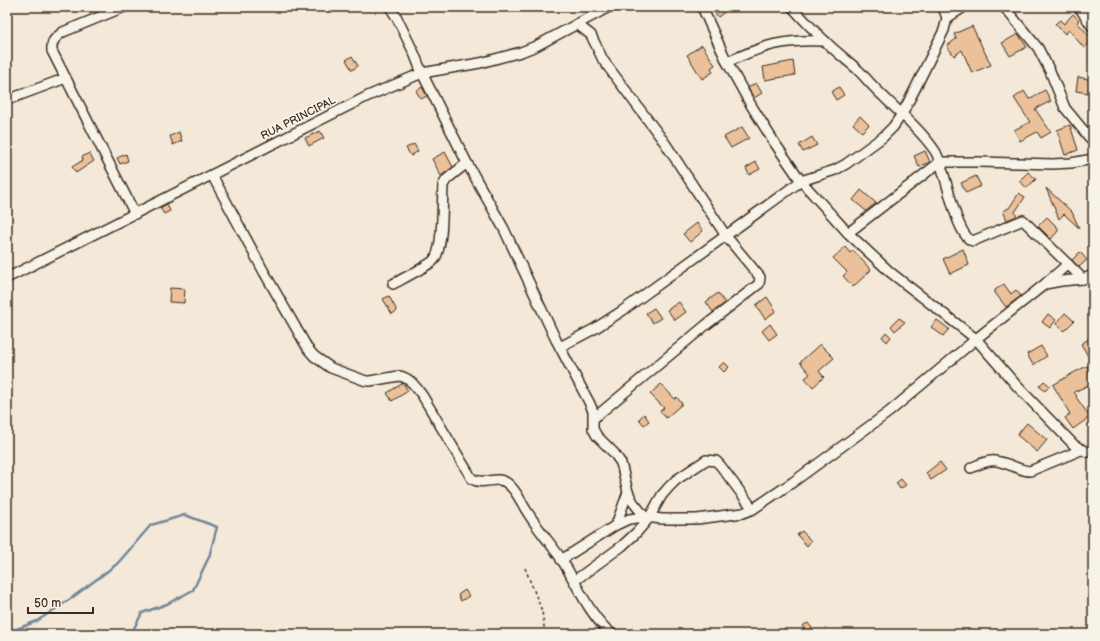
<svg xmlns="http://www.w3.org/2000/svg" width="1100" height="641" viewBox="0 0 1100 641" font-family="'Balsamiq Sans',sans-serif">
	<rect width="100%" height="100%" fill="#f4e9d8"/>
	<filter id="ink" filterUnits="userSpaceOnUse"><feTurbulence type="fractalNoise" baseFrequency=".025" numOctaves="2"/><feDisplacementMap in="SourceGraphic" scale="8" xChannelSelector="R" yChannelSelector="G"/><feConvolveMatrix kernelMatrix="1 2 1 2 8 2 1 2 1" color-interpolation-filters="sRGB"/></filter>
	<g filter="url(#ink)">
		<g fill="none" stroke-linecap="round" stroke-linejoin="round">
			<path stroke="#70879c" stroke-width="2.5" d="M7,633L37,621L69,600L117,564L151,525L185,515L217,527L209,557L193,590L167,604L142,613L131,634"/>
		</g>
		<g fill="#eac19a" stroke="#3b2a1e">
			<path d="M710,7H731L718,17Z"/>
			<path d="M1073,14L1079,20L1077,22L1093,40L1084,48L1069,30L1065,34L1055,24L1060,20L1064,24Z"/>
			<path d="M972,26L991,65L972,73L962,50L954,56L947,46L956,39L954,34Z"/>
			<path d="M1018,34L1027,47L1010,56L1002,43Z"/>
			<path d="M702,45L715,65L711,68L713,72L702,79L687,55Z"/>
			<path d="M352,56L358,66L352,70L346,60Z"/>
			<path d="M793,61L795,75L765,80L763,67Z"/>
			<path d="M1078,77L1093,80V94L1076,91Z"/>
			<path d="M756,83L762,93L754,98L748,88Z"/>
			<path d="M422,87L427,96L421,99L416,91Z"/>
			<path d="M839,87L844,95L836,100L831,92Z"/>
			<path d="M1045,90L1051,101L1035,109L1051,132L1041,138L1037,132L1020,141L1014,130L1030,122L1014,98L1024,91L1029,99Z"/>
			<path d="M860,116L869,125L862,132L853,124Z"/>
			<path d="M1070,125L1078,150L1065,155L1057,130Z"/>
			<path d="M742,127L749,138L731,148L724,137Z"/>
			<path d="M320,131L324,138L309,146L305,138Z"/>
			<path d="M179,132L182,141L173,145L170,136Z"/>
			<path d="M812,137L817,145L803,152L799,145Z"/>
			<path d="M414,144L418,151L411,156L406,148Z"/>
			<path d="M925,151L930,162L919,167L914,156Z"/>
			<path d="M445,152L453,167L441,176L432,159Z"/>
			<path d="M89,153L94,161L76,173L72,167L83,160L82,157Z"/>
			<path d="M126,154L128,161L120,164L117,158Z"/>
			<path d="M756,162L760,169L749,175L746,168Z"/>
			<path d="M1028,172L1036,179L1027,188L1019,181Z"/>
			<path d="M976,176L981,186L966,193L961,183Z"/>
			<path d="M1046,188L1072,212L1079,228L1064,214L1059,219Z"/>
			<path d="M861,190L876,203L866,211L853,200Z"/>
			<path d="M1019,193L1025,197L1015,212L1017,216L1007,220L1003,211L1009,208Z"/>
			<path d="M167,204L170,211L164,214L160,208Z"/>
			<path d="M1047,217L1058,228V231L1051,239L1038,226Z"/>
			<path d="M697,223L703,231L690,242L683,234Z"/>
			<path d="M845,247L850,253L853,250L871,270L853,287L843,276L847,272L833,258Z"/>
			<path d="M963,249L969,265L950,274L943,259Z"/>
			<path d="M1080,252L1087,260L1079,267L1072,260Z"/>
			<path d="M1004,284L1011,294L1016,290L1021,296L1006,307L995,293V290Z"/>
			<path d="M170,288L185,289L184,303L169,302Z"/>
			<path d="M718,293L725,303L713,312L706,302Z"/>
			<path d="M389,296L397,311L392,314L383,299Z"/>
			<path d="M767,297L776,311L765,319L756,305Z"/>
			<path d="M679,302L686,312L675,320L667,310Z"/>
			<path d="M654,308L661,318L653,323L646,313Z"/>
			<path d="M1065,313L1074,321L1064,331L1056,324Z"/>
			<path d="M1048,314L1056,320L1050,328L1042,322Z"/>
			<path d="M899,318L905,322L895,331L891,326Z"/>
			<path d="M937,320L949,329L943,336L931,327Z"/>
			<path d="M770,324L777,334L769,340L762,331Z"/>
			<path d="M886,332L891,337L887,342L882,337Z"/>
			<path d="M1093,336V352L1088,356L1081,344Z"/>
			<path d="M820,344L834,358L819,371L824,377L813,387L805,378L810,374L800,362Z"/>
			<path d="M1041,346L1047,356L1033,365L1027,354Z"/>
			<path d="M724,362L729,367L724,372L719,367Z"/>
			<path d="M1087,366L1093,380V383L1074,392L1077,396L1076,397L1090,417L1073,429L1065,418L1070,414L1053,385L1073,373Z"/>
			<path d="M1044,381L1050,386L1045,391L1039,386Z"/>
			<path d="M403,383L408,391L392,401L387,393Z"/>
			<path d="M661,384L675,399L677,397L682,404L666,418L660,411L664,408L650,394Z"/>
			<path d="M644,414L649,421L644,425L639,419Z"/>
			<path d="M1027,423L1047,440L1037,452L1017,435Z"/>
			<path d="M940,462L946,470L931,480L926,473Z"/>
			<path d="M901,479L906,485L900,489L896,483Z"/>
			<path d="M802,531L811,541L807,546L797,535Z"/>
			<path d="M465,590L469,596L461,601L458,595Z"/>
			<path d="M808,623L812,628L807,632L802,626Z"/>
		</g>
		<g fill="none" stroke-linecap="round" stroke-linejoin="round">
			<defs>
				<g id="minor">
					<path d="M124,7L63,32C55,38 51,41 52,51L135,214"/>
					<path d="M390,7L397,18L414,53L422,73L467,163L504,229L556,340L589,402L593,411V429L597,436L614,453L621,463L628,492L633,502L645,517"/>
					<path d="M702,7L727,62L751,105L774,142L801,181L848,233L890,272L976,339L1017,386L1074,445L1087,452H1093"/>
					<path d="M792,7C803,19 814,31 826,42C836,52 847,60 858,70C866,78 874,88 883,96C901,114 921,130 935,151C946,168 955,237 973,241L1023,220L1083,279"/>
					<path d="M1004,7L1038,48L1050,71L1065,108L1093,142"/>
					<path d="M1079,7L1093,28"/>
					<path d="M947,18L964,7"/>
					<path d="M577,24L591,35L603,60L665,143L726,236L760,277L759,284L755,287L706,325L594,418"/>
					<path d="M727,62C765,45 783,39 825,41"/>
					<path d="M7,100L66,78"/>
					<path d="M212,175L264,272L308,349L314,356L331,368L366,381H370L399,376C409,377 416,387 422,395L472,479C484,486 497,475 507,483C517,490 521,503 528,513C538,529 551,544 562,560C577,584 590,617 612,634"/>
					<path d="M848,233L940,162H980L1052,164L1071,163L1093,159"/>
					<path d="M7,278L368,96L422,73L480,63L521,52L536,46L609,7"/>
					<path d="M1046,283L1068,264"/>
					<path d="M393,284C404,278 424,268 433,261C444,251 442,201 443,185L447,179L467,163"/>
					<path d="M560,347L594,329L622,311L801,181L835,170L846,164L883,137L893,127L902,114L915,89L944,30L947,18L943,7"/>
					<path d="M971,468C991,458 995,459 1015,467C1021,469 1024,471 1030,471L1081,450"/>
					<path d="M616,525L628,492"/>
					<path d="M561,560L616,525L629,519L645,517L662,519H697L743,513L753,509L793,482L889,412L976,339L1045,284L1061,281L1083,279L1093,275"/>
					<path d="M574,581L622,546L637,532L649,518L662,495L669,487L676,480L706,460L716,461L720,465L753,509"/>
				</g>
			</defs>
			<use href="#minor" stroke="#3b2a1e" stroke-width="12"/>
			<path stroke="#3b2a1e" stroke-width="1.5" stroke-dasharray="3 3" stroke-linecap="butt" d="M525,568L542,611L545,634"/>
			<use href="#minor" stroke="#f7f3e8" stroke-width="9"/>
		</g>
	</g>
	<g text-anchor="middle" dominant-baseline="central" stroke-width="3.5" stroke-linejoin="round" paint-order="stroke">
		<g font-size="11" fill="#3b2a1e" stroke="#f7f3e8">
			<text transform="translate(298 118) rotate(-27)">RUA PRINCIPAL</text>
		</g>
	</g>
	<rect width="1100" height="641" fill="none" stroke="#f7f3e8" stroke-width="24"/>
	<rect x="12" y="12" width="1076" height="617" fill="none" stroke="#3b2a1e" stroke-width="1.5" filter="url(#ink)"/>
	<path d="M28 607v6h65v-6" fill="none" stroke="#3b2a1e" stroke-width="2"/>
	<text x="34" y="607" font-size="12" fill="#3b2a1e" stroke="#f7f3e8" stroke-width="3" paint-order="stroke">50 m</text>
</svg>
